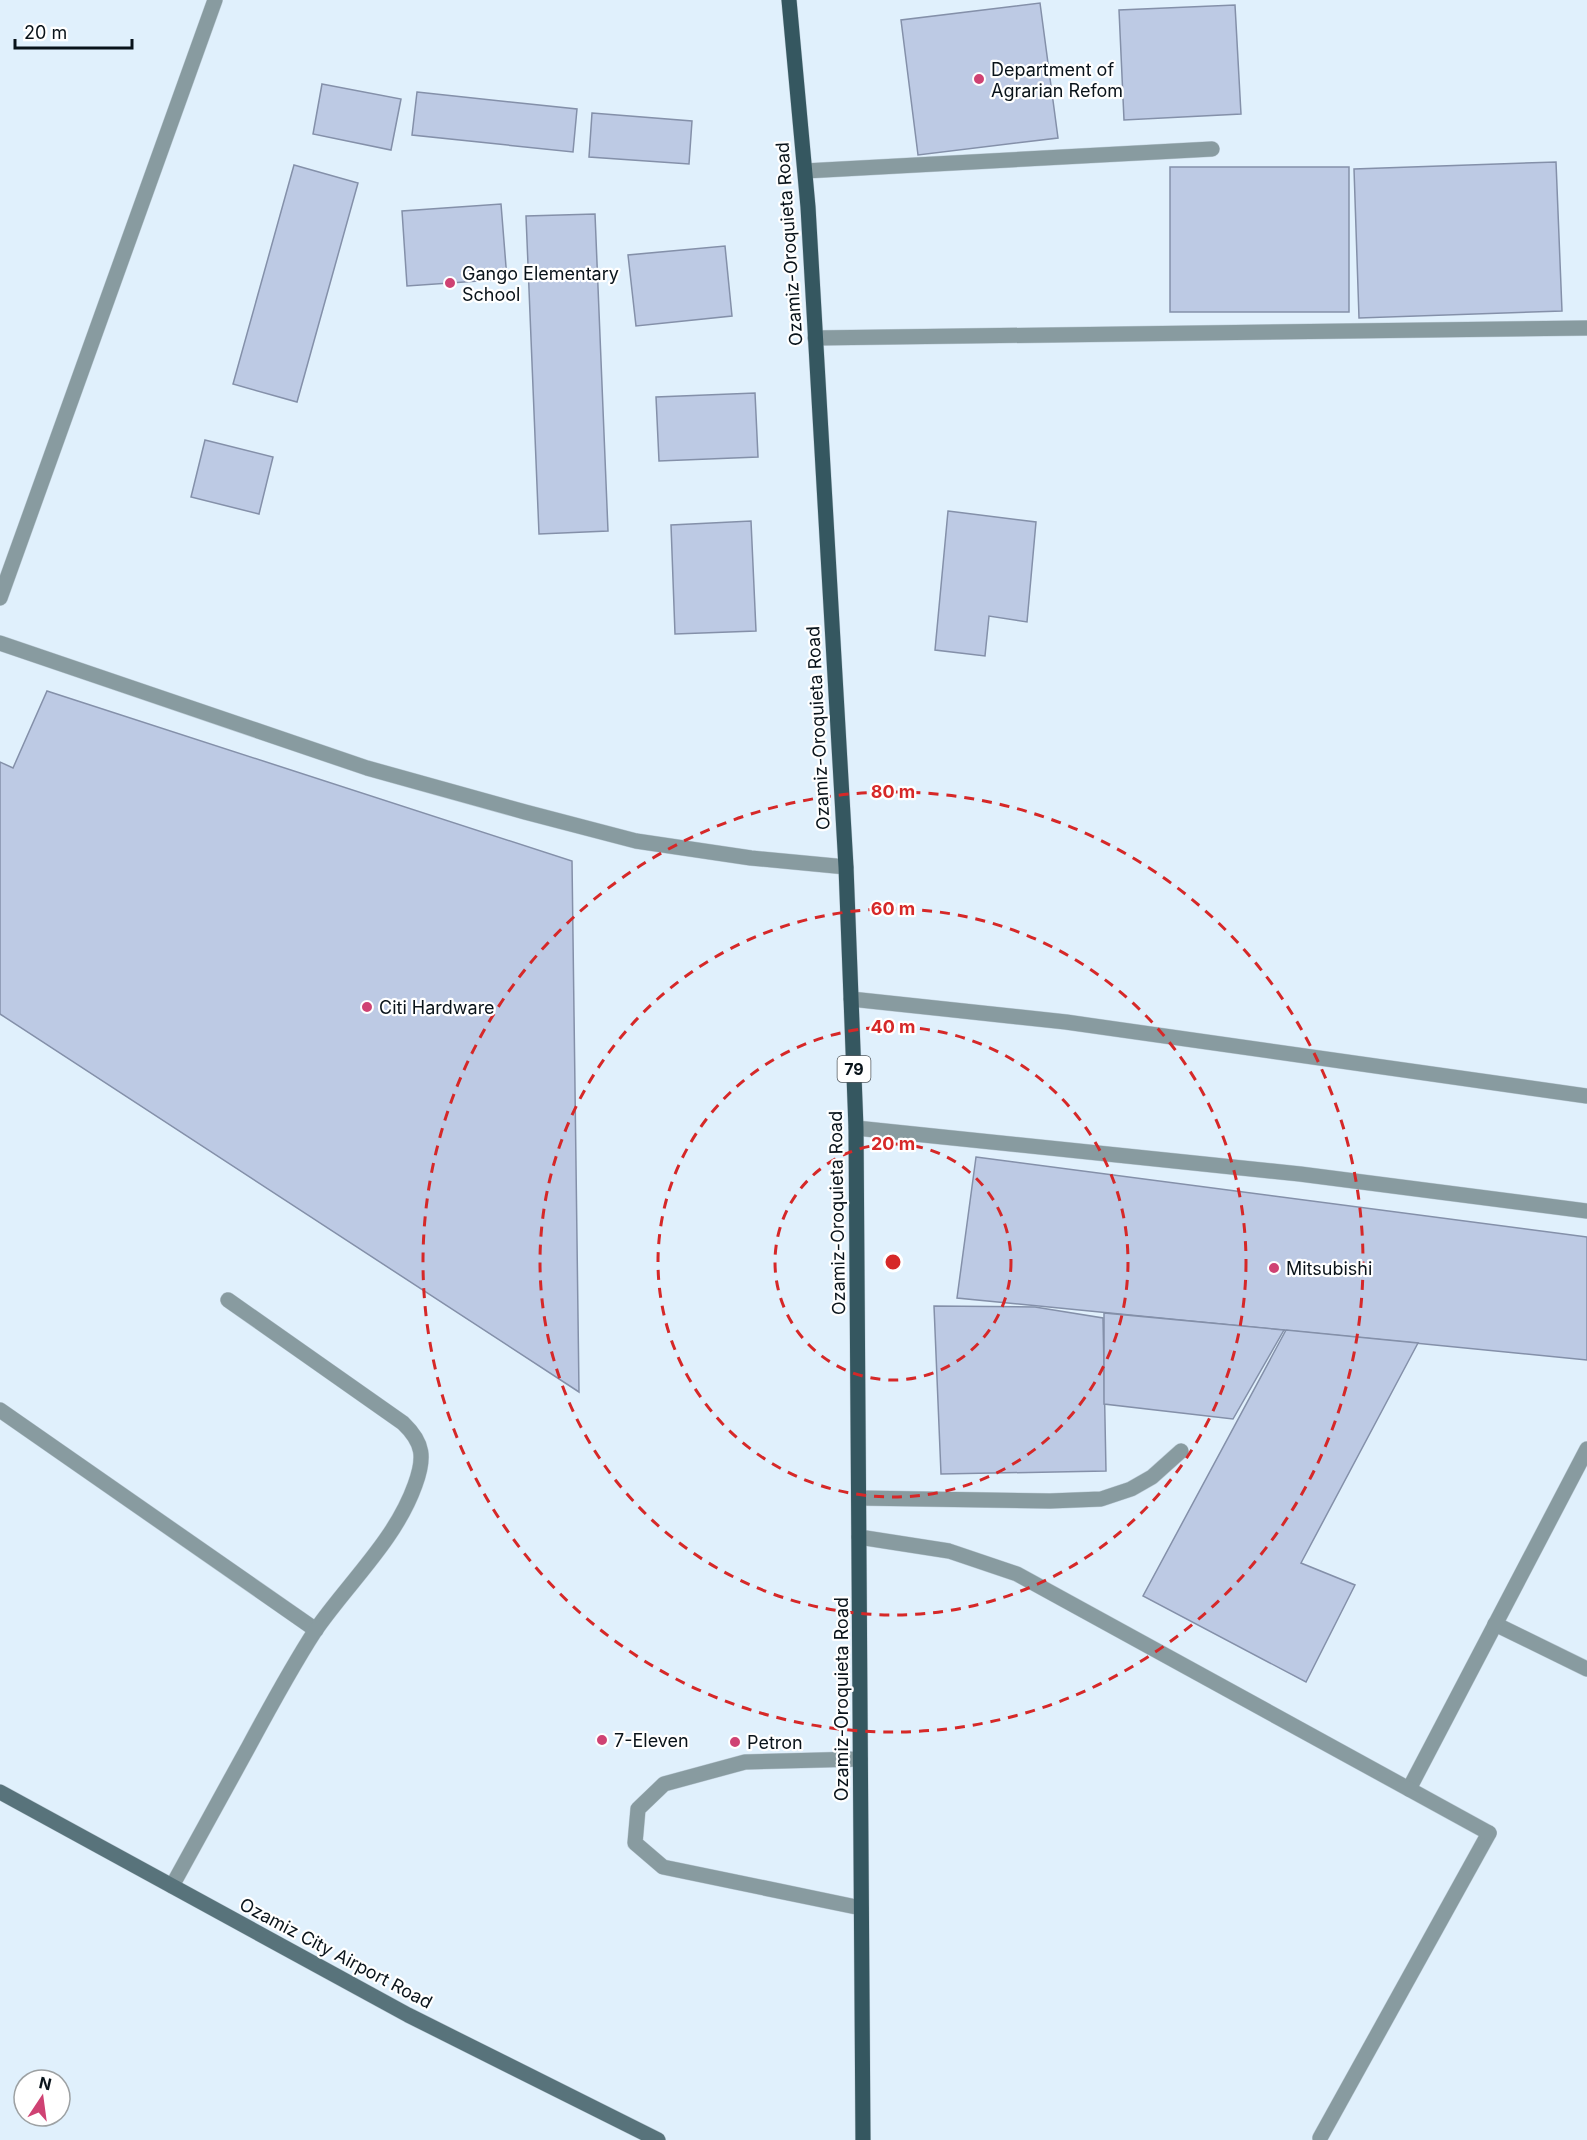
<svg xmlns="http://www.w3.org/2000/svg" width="1587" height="2140" viewBox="0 0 1587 2140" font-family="Inter,sans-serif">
	<rect width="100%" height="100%" fill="#e0f0fc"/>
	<g fill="#bdcae4" stroke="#8490a9" stroke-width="1.5">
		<path d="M1040,3L1058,138L918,155L901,20Z"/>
		<path d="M1235,5L1241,114L1124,120L1119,10Z"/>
		<path d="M322,84L401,99L391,150L313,134Z"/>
		<path d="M417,92L577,109L573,152L412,135Z"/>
		<path d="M592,113L692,121L689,164L589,157Z"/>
		<path d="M1556,162L1562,311L1359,318L1354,169Z"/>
		<path d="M294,165L358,183L297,402L233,384Z"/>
		<rect x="1170" y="167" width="179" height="145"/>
		<path d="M501,204L507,279L407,286L402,211Z"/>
		<path d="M595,214L608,531L539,534L526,216Z"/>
		<path d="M725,246L732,316L636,326L628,255Z"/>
		<path d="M755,393L758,457L659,461L656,397Z"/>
		<path d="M205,440L273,457L259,514L191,497Z"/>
		<path d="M948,511L1036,522L1027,622L989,616L985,656L935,650Z"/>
		<path d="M751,521L756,631L675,634L671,525Z"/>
		<path d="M47,691L572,861L579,1392L0,1014V762L13,768Z"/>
		<path d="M976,1157L1587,1237V1360L957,1298Z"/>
		<path d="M934,1306L1035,1307L1103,1318L1106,1471L941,1474Z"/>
		<path d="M1104,1313L1284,1330L1233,1419L1104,1404Z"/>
		<path d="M1286,1330L1418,1343L1301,1563L1355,1585L1306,1682L1143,1596Z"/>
	</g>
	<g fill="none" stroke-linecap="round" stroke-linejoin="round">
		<defs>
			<g id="lane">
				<path d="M805,171L1212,149"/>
				<path d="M856,1128L1300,1174L1587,1211"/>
				<path d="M859,1498L1050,1501L1101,1499L1131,1489L1152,1477L1181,1451"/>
				<path d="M1495,1624L1587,1669"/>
				<path d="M860,1759L745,1762L664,1784L638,1809L635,1843L663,1867L861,1908"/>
				<path d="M1409,1789L1587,1449"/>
				<path d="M1320,2138L1489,1833"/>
			</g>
			<g id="street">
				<path d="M815,338L1587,328"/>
				<path d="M0,598L215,0"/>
				<path d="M0,643L367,768L525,812L636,841L751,858L846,867"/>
				<path d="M851,999L1066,1022L1587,1096"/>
				<path d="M0,1410L316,1630"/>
				<path d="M859,1537L949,1551L1017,1574L1489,1833"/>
				<path d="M172,1886C198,1839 223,1793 249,1746C270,1707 291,1668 315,1631C348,1583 395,1541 415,1485C425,1458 424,1443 403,1423L228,1300"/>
			</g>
			<path id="secondary" d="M0,1792L408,2015L658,2140"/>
			<path id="primary" d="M789,0L808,207L846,867L856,1128L863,2140"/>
		</defs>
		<use href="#lane" stroke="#becdd8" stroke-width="16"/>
		<use href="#street" stroke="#becdd8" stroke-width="16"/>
		<use href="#secondary" stroke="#becdd8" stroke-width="16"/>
		<use href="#primary" stroke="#becdd8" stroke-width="16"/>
		<use href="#lane" stroke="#889ba0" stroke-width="15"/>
		<use href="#street" stroke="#889ba0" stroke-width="15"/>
		<use href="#secondary" stroke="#58737b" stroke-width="15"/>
		<use href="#primary" stroke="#355760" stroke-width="15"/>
	</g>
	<g fill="none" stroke="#d62828" stroke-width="3" stroke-dasharray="10 8">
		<circle cx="893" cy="1262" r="118"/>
		<circle cx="893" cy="1262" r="235"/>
		<circle cx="893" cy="1262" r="353"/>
		<circle cx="893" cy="1262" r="470"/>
	</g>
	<g fill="#cf4273" stroke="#fff" stroke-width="2">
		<circle cx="979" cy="79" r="6"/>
		<circle cx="450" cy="283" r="6"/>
		<circle cx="367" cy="1007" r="6"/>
		<circle cx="1274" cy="1268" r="6"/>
		<circle cx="602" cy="1740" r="6"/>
		<circle cx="735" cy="1742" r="6"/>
	</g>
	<g text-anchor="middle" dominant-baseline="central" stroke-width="4.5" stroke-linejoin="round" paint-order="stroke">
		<rect fill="#fff" stroke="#535a5f" stroke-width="1.5" x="837.5" y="1056" width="33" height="26" rx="4.5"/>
		<g font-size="16" font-weight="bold" fill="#09131a">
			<text x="854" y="1069">79</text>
		</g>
		<g font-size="18" fill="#09131a" stroke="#fff" text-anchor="start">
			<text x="991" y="69">Department of<tspan x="991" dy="21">Agrarian Refom</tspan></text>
			<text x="462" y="273">Gango Elementary<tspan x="462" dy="21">School</tspan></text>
			<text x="379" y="1007">Citi Hardware</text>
			<text x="1286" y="1268">Mitsubishi</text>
			<text x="614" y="1740">7-Eleven</text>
			<text x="747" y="1742">Petron</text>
		</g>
		<g font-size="18" fill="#09131a" stroke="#fff">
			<text transform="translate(789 244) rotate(-94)">Ozamiz-Oroquieta Road</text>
			<text transform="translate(818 728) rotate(-93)">Ozamiz-Oroquieta Road</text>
			<text transform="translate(837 1213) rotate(-91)">Ozamiz-Oroquieta Road</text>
			<text transform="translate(841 1699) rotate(-90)">Ozamiz-Oroquieta Road</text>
			<text transform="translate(336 1953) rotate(28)">Ozamiz City Airport Road</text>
		</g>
	</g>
	<circle cx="893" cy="1262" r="9" fill="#d62828" stroke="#fff" stroke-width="3"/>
	<g font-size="18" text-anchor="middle" font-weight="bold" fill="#d62828" stroke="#fff" stroke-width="4.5" stroke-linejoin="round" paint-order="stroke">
		<text x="893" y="798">80 m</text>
		<text x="893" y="915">60 m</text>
		<text x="893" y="1033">40 m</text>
		<text x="893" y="1150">20 m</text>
	</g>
	<g transform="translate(42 2098) rotate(13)"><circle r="28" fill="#ffffff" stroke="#9da1a3" stroke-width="1.5"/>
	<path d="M0-4.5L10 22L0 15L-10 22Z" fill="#cf4273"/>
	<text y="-9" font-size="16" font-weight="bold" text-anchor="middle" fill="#09131a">N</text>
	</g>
	<path d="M15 39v9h117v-9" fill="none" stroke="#09131a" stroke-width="3"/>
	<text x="24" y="39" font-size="18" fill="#09131a" stroke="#ffffff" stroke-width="4.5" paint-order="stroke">20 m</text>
</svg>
